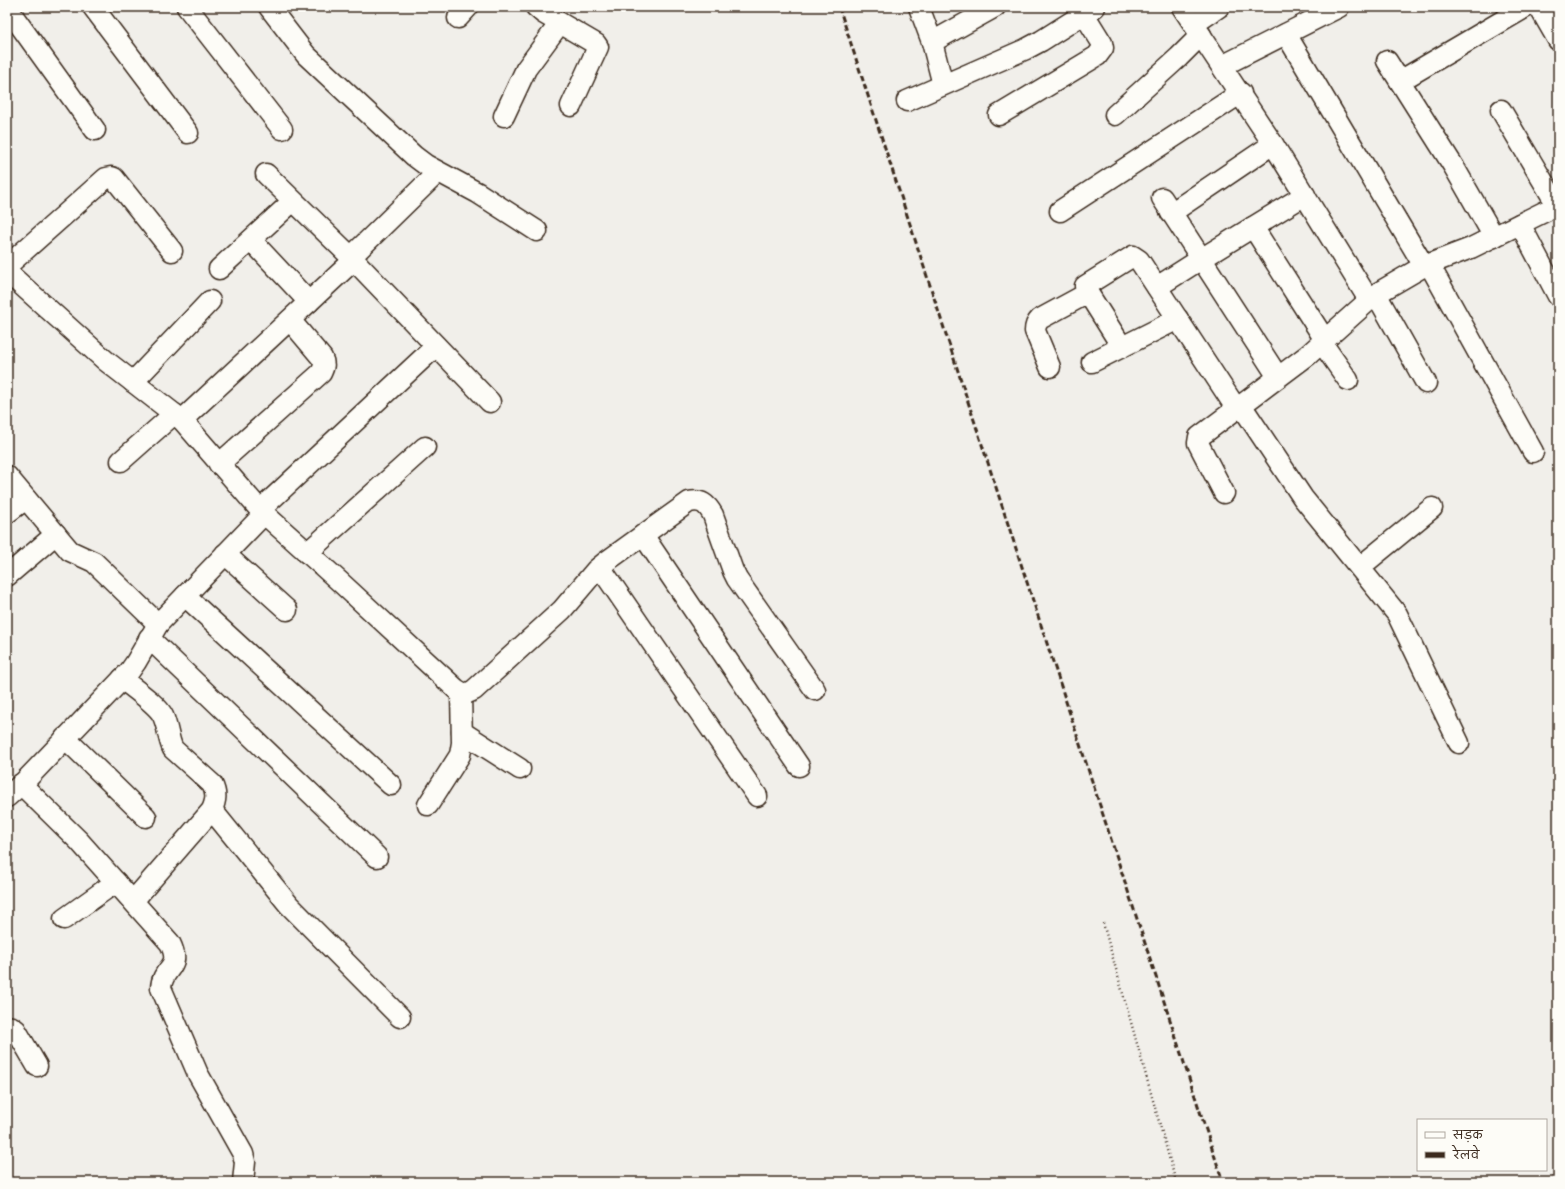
<svg xmlns="http://www.w3.org/2000/svg" width="1565" height="1189" viewBox="0 0 1565 1189" font-family="Delius,'Playpen Sans Deva',sans-serif">
	<rect width="100%" height="100%" fill="#f1efea"/>
	<filter id="ink" filterUnits="userSpaceOnUse"><feTurbulence type="fractalNoise" baseFrequency=".025" numOctaves="2"/><feDisplacementMap in="SourceGraphic" scale="8" xChannelSelector="R" yChannelSelector="G"/><feConvolveMatrix kernelMatrix="1 2 1 2 8 2 1 2 1" color-interpolation-filters="sRGB"/></filter>
	<g filter="url(#ink)">
		<g fill="none" stroke-linecap="round" stroke-linejoin="round">
			<defs>
				<g id="minor">
					<path d="M93,7L188,133"/>
					<path d="M187,7L282,129"/>
					<path d="M269,7L306,55L414,156L426,165L478,193L537,231"/>
					<path d="M536,7L543,13L596,44L598,47L571,106"/>
					<path d="M919,7L932,42L943,85"/>
					<path d="M1182,7L1273,144L1369,300"/>
					<path d="M1539,7L1558,40"/>
					<path d="M11,13L95,130"/>
					<path d="M458,18L468,7"/>
					<path d="M1194,24L1219,7"/>
					<path d="M1286,34L1424,266"/>
					<path d="M932,42L995,7"/>
					<path d="M1387,61L1454,167L1494,237"/>
					<path d="M1222,66L1339,7"/>
					<path d="M1400,81L1526,7"/>
					<path d="M907,101L1026,49L1041,41L1095,7"/>
					<path d="M1501,110L1557,205"/>
					<path d="M999,115L1097,56L1103,48L1102,43L1084,14"/>
					<path d="M1115,115L1179,57L1201,35"/>
					<path d="M504,116L526,69L560,23"/>
					<path d="M266,174L351,257L490,402"/>
					<path d="M1162,198L1278,377"/>
					<path d="M1060,211L1241,93"/>
					<path d="M1171,213L1273,144"/>
					<path d="M1520,224L1558,296"/>
					<path d="M1253,227L1325,340"/>
					<path d="M251,240L309,302"/>
					<path d="M351,257L438,172"/>
					<path d="M1429,264L1533,452"/>
					<path d="M7,266L106,178L111,177L114,178L172,251"/>
					<path d="M219,269L293,201"/>
					<path d="M7,272L106,361L182,420L260,510L338,580L456,689C463,694 467,694 474,690L562,610L596,570L607,561L689,502C701,499 707,504 713,515L733,571L737,579L815,690"/>
					<path d="M1157,287L1201,259L1305,195"/>
					<path d="M1376,294L1426,383"/>
					<path d="M1322,343L1348,380"/>
					<path d="M1122,347L1088,293L1085,286L1133,256L1139,260L1236,408"/>
					<path d="M1092,362L1178,319"/>
					<path d="M1050,367L1035,331C1035,326 1036,323 1040,319L1088,293"/>
					<path d="M133,382L210,301"/>
					<path d="M1241,405L1303,498L1397,614L1459,743"/>
					<path d="M182,420L354,260"/>
					<path d="M121,461L174,414"/>
					<path d="M219,464L321,373C324,367 325,364 322,358L290,320"/>
					<path d="M7,476L70,551L94,562L158,624"/>
					<path d="M1224,493L1198,443L1199,437L1308,355L1376,294L1424,266L1471,248L1558,205"/>
					<path d="M260,510L436,346"/>
					<path d="M7,513L26,499"/>
					<path d="M643,535L799,766"/>
					<path d="M307,553L425,447"/>
					<path d="M225,554L287,610"/>
					<path d="M600,567L757,796"/>
					<path d="M1360,567L1432,508"/>
					<path d="M7,576L56,534"/>
					<path d="M185,596L391,785"/>
					<path d="M149,638L377,857"/>
					<path d="M122,679C133,688 158,705 163,716C168,727 168,739 173,749L212,784C217,794 216,800 212,810L133,901"/>
					<path d="M462,732L520,769"/>
					<path d="M65,738L146,817"/>
					<path d="M21,784L79,841L170,943C183,969 162,966 161,988L198,1074L243,1154L245,1162L243,1182"/>
					<path d="M7,797L25,781L129,672L136,662L158,624L264,514"/>
					<path d="M428,805L460,755L462,743L461,693"/>
					<path d="M212,810L289,905L400,1017"/>
					<path d="M64,919L116,882"/>
					<path d="M7,1026L12,1027L16,1030L37,1066"/>
				</g>
			</defs>
			<use href="#minor" stroke="#3b2a1e" stroke-width="23"/>
			<path stroke="#3b2a1e" stroke-width="2.5" stroke-dasharray="1 3" stroke-linecap="butt" d="M1103,923L1176,1182"/>
			<use href="#minor" stroke="#fdfcf7" stroke-width="20"/>
			<path stroke="#3b2a1e" stroke-width="3" stroke-dasharray="6 3" stroke-linecap="butt" d="M839,7L1223,1182"/>
		</g>
	</g>
	<rect width="1565" height="1189" fill="none" stroke="#fdfcf7" stroke-width="24"/>
	<rect x="12" y="12" width="1541" height="1165" fill="none" stroke="#3b2a1e" stroke-width="1.5" filter="url(#ink)"/>
	<rect x="1417" y="1119" width="130" height="52" fill="#fdfcf7" stroke="#afa8a0"/>
	<rect x="1425" y="1132" width="20" height="6" fill="#fdfcf7" stroke="#afa8a0"/>
	<text x="1453" y="1139" font-size="12" fill="#3b2a1e">सड़क</text>
	<rect x="1425" y="1152" width="20" height="6" fill="#3b2a1e" stroke="#afa8a0"/>
	<text x="1453" y="1159" font-size="12" fill="#3b2a1e">रेलवे</text>
</svg>
